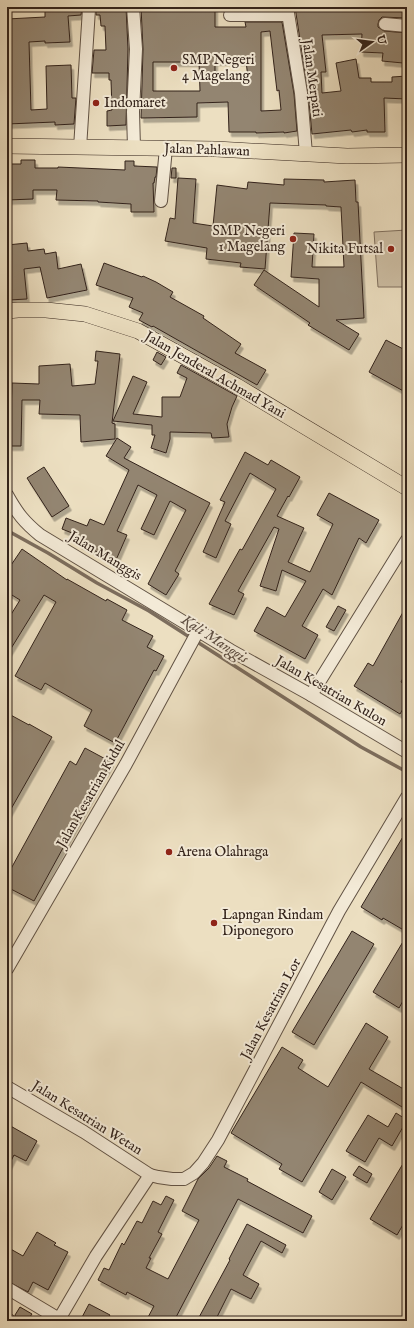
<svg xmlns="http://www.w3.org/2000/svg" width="414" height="1328" viewBox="0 0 414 1328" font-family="'IM FELL English',serif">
	<defs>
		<filter id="shadow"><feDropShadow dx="2.5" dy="4.5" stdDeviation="0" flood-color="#0004"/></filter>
	</defs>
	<rect width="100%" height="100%" fill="#ecdfc1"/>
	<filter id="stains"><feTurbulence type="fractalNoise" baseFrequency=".005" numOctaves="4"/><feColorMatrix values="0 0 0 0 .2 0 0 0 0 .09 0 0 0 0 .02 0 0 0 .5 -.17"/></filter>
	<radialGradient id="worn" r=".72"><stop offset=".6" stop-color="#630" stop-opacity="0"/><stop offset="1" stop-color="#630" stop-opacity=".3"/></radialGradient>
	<path fill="#cdbfa5" stroke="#807160" d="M407,230V287H378L374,232Z"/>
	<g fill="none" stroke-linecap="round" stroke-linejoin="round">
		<path stroke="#7c6d5d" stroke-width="3.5" d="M7,530L10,532L48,553L97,583L149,611L361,747L407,772"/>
	</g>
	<g fill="#938571" stroke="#33231b" fill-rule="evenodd" filter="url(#shadow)">
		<path d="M45,7H82L81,15L68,16L70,42L45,43V41L29,42L31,110L47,109L46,66L71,65L72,98H76L74,124L55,125V122L7,124V19L45,17Z"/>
		<path d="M96,7H126L128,49L126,125L107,126V111L112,110L111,80H109V73H92L94,50H106L105,26H101L100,15H96Z"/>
		<path d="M141,7H215V27H246L245,22H282L294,94L297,131L284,133V132L256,133V132H229L228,102L197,103V117L141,118L143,49ZM270,31L277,91L279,90L281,110L261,111V32ZM215,61H246L248,78L215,80ZM153,62H199L200,91H153Z"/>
		<path d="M295,7H325V9L359,8V7H406L405,18L382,17L379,20L378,24V27L384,31L407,33V51H403V63L382,61L383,53L361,52L362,34L322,35L326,72H321L322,93L341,91L336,63L356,59L359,78H371V82H392V77L407,76V99L384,98L385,132H367V130L352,132L351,130L312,134L308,92Z"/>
		<path d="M21,160H35V168H58V167L125,170V161H134V166L157,167L156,177H155L154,183H153L154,212H131V204L98,202V201L56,200L57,190H33V199L7,200V164H21Z"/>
		<path d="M172,168H176V178H171Z"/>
		<path d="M178,178L196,179L193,223L213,226L217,185L247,189L248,182L284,185V179L324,180V182L355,180L356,202H358L364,318L336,320L359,334L349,350L308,325L310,323L254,285L264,270L319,307V279L291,277L294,233L314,234L312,267H344L341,207L326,206V205L270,203L265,269L240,267L241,263L206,259L207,248L165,241L170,218L175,219Z"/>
		<path d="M27,243L28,251L44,249L45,254L56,252L58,269L81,264L87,290L47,298L40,267L24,269L27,299L9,300L7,276V245Z"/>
		<path d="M104,263L142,277L143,276L156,282L173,292L170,297L204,316L203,318L241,344L235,353L266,370L257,385L153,326L152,327L139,320L143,313L129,307L133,298L96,285Z"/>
		<path d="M386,340L407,351V393L369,372Z"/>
		<path d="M96,351L120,354L112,423L115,424V439L81,442L80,415L39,414L40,400H22L21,446H10L12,383L39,384V366L70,364L72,386L95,384L98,361H95Z"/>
		<path d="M157,352L166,357L161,365L153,360Z"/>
		<path d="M181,365L237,396L232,407L227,424L229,437L212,438L211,433L170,432V439L166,453L151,448L155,435H152V425L113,421L133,376L147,382L133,414L162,417V397H180L187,378L177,373Z"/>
		<path d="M117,438L131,447L124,458L210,503L175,571L179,574L166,595L148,584L186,510L170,501L154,535L141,529L157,495L138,485L117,531L127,535L116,560L79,544L82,537L62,529L66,518L87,526L90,519L104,525L129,470L106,456Z"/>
		<path d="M245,452L268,465L271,460L300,477L289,497L288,496L277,516L304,528L288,562L310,572L333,524L317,515L329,493L379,520L366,543L359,538L332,595L323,589L302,626L318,635L305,659L254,631L267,607L285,617L306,581L282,570L276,591L260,586L279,529L274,527L238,591L244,594L234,615L209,604L240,549L242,550L276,489L250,473L225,521L231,524L216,558L203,552L225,502L220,500Z"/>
		<path d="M44,467L69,506L52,517L27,478Z"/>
		<path d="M22,549L67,580V579L106,601L107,599L127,610L122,620L153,636L147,647L164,656L156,671L154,670L115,743L84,726L92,710L45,683L41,690L15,676L56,602L44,595L7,655V621L20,600L7,592V571Z"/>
		<path d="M407,605V671L401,682L407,686V702L400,714L354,686L368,663L373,666Z"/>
		<path d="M338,606L346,610L334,631L326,627Z"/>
		<path d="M7,713L29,725V724L52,737L7,816Z"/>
		<path d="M85,748L111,762L105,773H104L34,901L7,887V876L70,761L76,765Z"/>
		<path d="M407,830V932L383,918L382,920L361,907Z"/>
		<path d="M352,931L374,944L314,1045L292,1032Z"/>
		<path d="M407,935V994L399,1008L373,992Z"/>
		<path d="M366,1023L388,1037L369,1069L407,1091V1110L361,1082L302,1182L279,1169L282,1164L231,1133L282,1047L303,1060L298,1068L328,1087Z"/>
		<path d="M396,1113L407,1120L392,1146L379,1138L365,1162L346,1151L368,1115L388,1127Z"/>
		<path d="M7,1124L37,1141L26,1161L14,1155L7,1169Z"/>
		<path d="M217,1156L227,1161L224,1167L248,1179L247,1181L312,1216L303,1233L238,1199L174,1321H146L154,1306L127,1292L126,1295L98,1280L104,1268L109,1270L122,1243L124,1245L137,1221L142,1223L153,1201L161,1205L166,1196L174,1200L158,1232L162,1234L149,1258H151L146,1268L168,1279L199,1220L182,1211L198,1179L209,1168Z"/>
		<path d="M407,1157V1218L397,1235L370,1219Z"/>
		<path d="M359,1166L372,1174L367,1183L353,1175Z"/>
		<path d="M332,1169L346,1177L332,1200L319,1192Z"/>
		<path d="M247,1224L286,1245L282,1253L261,1241L243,1275L259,1284L251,1299L231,1289L215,1321H197L230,1260L229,1259Z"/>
		<path d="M37,1232L56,1243L54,1245L68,1252L48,1290L33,1282L28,1292L7,1281V1247L23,1256Z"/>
		<path d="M89,1304L110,1315L106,1321H80Z"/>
		<path d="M20,1307L32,1314L27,1321H17L15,1315Z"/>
	</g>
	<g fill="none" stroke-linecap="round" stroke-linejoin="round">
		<defs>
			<g id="minor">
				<path d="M133,7L136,49L133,112L134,148"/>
				<path d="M287,7L301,93L306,154"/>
				<path d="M230,15H287"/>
				<path d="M385,24L407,26"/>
				<path d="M80,148L89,9"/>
				<path d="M161,201L166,148"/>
				<path d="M7,495C17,513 24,522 40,535L230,650L311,695L407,752"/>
				<path d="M311,695L407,540"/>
				<path d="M7,969L126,764L198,631"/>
				<path d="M7,1087L84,1132L150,1175L158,1177L172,1179H184L194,1173L203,1163L218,1140L339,911L407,797"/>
				<path d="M7,1288L59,1319"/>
				<path d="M7,1319L10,1321"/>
				<path d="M58,1321L96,1256L150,1175"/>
			</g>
			<g id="major">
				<path d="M7,146L216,149L347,156L407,155"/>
				<path d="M7,311L18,310H46L85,314L138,331L237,386L407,488"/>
			</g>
		</defs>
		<use href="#minor" stroke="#615244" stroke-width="14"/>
		<use href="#major" stroke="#33231b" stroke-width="16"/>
		<use href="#minor" stroke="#f3ead7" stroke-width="12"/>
		<use href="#major" stroke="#ecdfc1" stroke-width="15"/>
	</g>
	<g fill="#8f2418" stroke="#f3ead7" stroke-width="1.5">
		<circle cx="174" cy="68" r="4"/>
		<circle cx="96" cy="103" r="4"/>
		<circle cx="293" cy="239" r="4"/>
		<circle cx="391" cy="249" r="4"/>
		<circle cx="169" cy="852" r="4"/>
		<circle cx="214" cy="923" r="4"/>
	</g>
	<g text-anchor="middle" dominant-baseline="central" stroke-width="4" stroke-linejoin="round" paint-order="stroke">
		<g font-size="14" fill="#33231b" stroke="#f3ead7" text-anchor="start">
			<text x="182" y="60">SMP Negeri<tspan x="182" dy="16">4 Magelang</tspan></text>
			<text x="104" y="103">Indomaret</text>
			<text x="285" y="231" text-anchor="end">SMP Negeri<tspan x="285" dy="16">1 Magelang</tspan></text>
			<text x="383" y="249" text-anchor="end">Nikita Futsal</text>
			<text x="177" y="852">Arena Olahraga</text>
			<text x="222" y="915">Lapngan Rindam<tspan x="222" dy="16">Diponegoro</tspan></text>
		</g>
		<g font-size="14" fill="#33231b" stroke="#f3ead7">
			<text transform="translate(312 78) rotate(82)">Jalan Merpati</text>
			<text transform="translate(207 150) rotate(2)">Jalan Pahlawan</text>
			<text transform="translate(215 375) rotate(30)">Jalan Jenderal Achmad Yani</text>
			<text transform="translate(105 556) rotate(31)">Jalan Manggis</text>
			<text transform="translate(331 691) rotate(30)">Jalan Kesatrian Kulon</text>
			<text transform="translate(91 794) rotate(-60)">Jalan Kesatrian Kidul</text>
			<text transform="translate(271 1009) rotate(-62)">Jalan Kesatrian Lor</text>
			<text transform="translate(87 1118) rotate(32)">Jalan Kesatrian Wetan</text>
		</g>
		<g font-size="15" font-style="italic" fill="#5e4e42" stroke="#f3ead7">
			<text transform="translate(215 639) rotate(33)">Kali Manggis</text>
		</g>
	</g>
	<rect width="414" height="1328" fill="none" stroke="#ecdfc1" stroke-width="24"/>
	<rect x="8" y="8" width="398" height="1312" fill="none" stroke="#33231b" stroke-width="2"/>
	<rect x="12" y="12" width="390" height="1304" fill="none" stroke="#33231b"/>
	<g transform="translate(372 42) rotate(76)" stroke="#f3ead7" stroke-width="3" paint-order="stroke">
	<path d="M0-3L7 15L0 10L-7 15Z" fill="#33231b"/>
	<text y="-6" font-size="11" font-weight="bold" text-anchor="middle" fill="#33231b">U</text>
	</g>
	<rect width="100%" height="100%" filter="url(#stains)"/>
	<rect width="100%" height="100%" fill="url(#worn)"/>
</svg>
